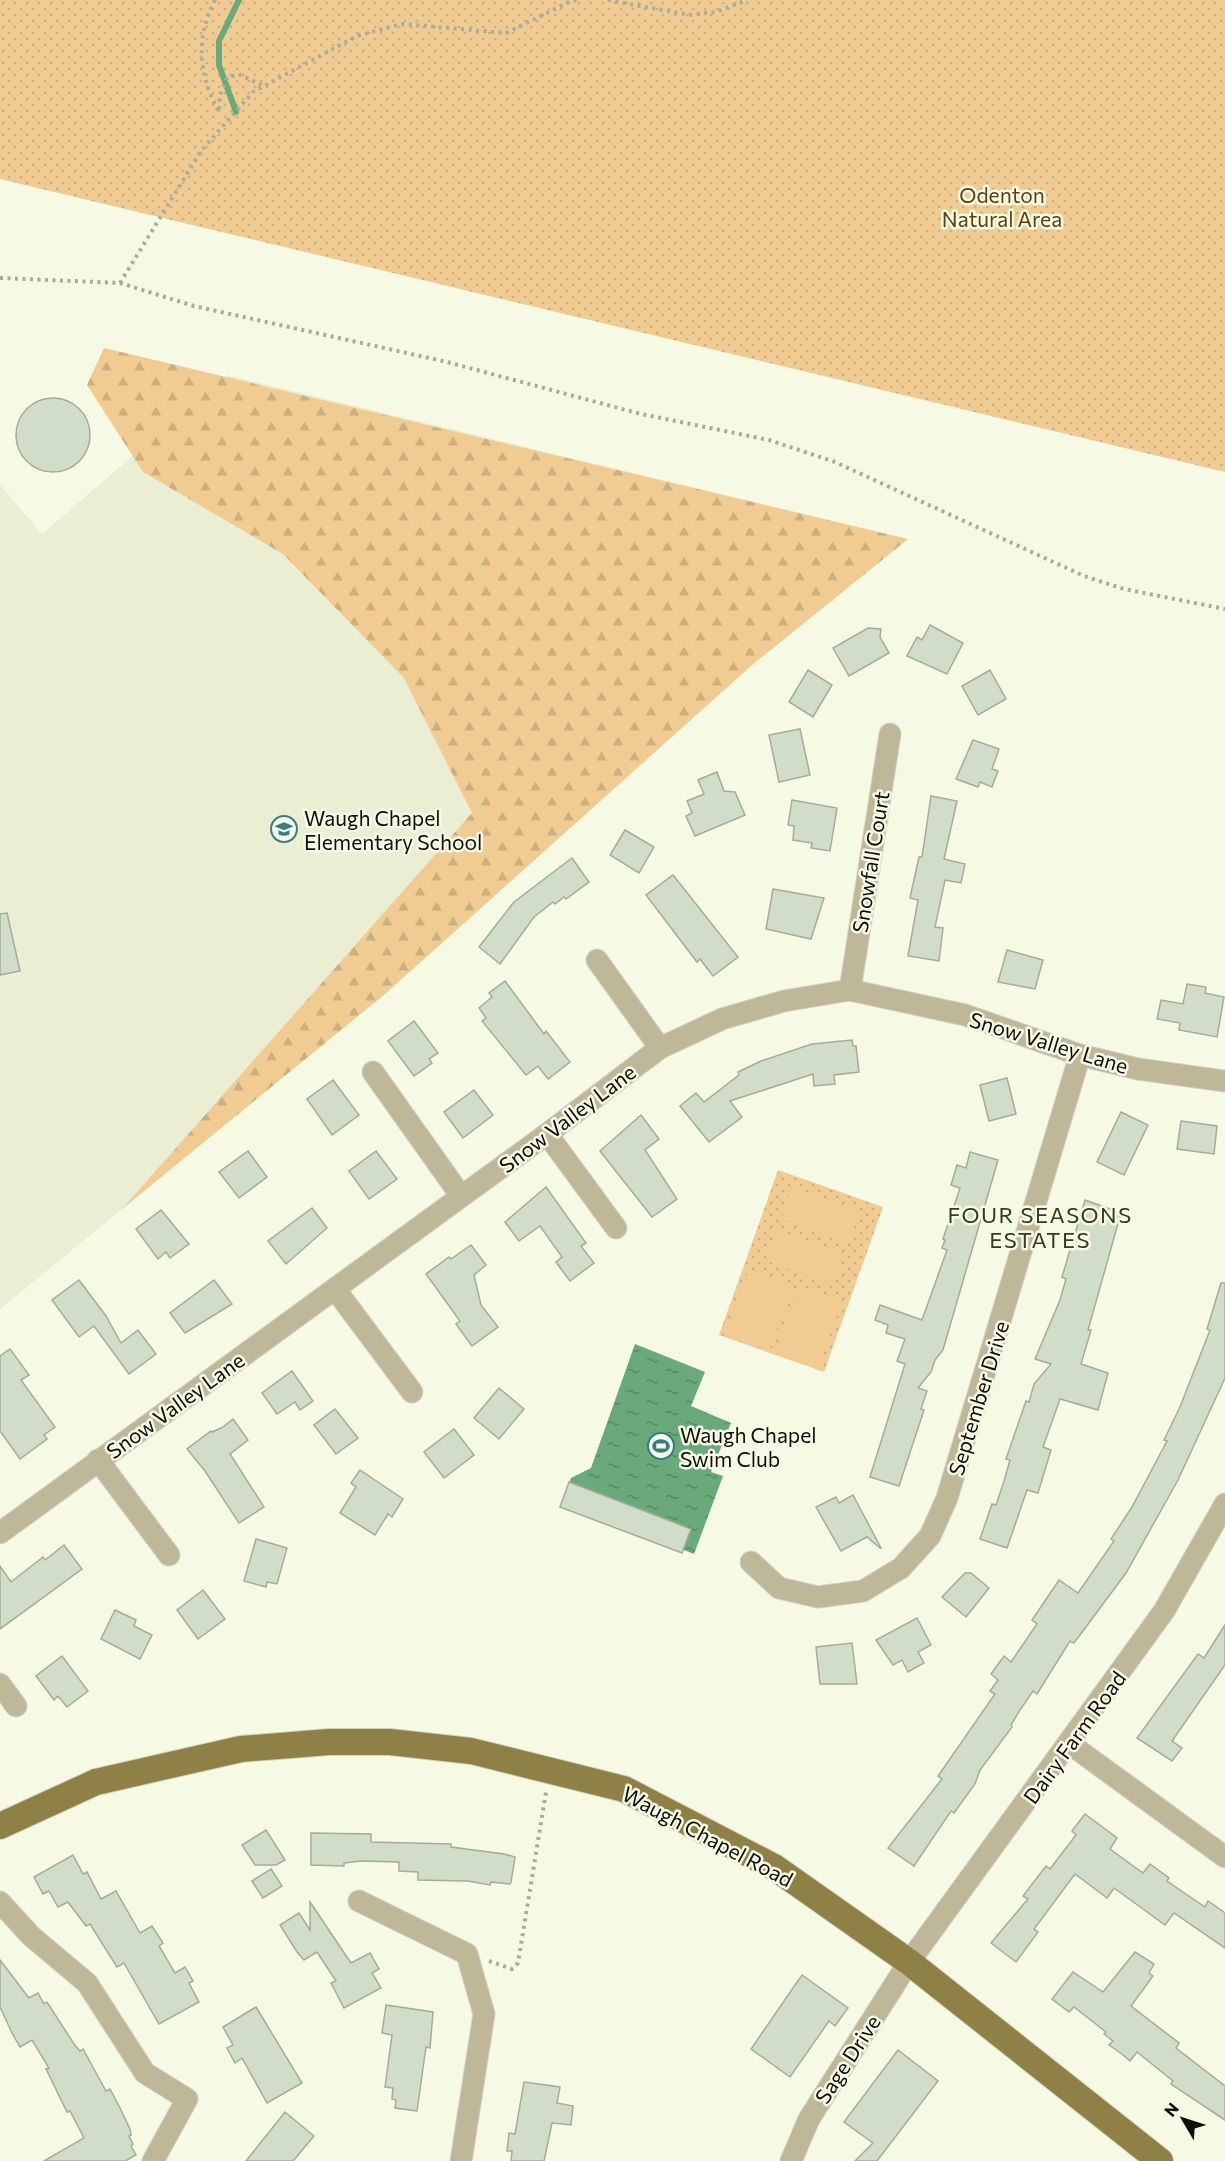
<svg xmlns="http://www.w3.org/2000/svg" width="1225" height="2161" viewBox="0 0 1225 2161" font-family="Commissioner,sans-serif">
	<defs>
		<pattern id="forest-firs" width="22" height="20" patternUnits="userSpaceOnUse" patternTransform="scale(1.5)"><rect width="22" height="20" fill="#f0cc93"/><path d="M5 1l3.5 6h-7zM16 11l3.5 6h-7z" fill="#cdae7d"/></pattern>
		<pattern id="park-dots" width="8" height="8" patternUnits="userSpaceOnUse" patternTransform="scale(1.5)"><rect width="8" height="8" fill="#f0cc93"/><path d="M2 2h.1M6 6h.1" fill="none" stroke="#cdae7d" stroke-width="1.8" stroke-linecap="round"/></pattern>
		<pattern id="water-ripples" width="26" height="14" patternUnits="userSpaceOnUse" patternTransform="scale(1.5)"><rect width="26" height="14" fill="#6aaa7a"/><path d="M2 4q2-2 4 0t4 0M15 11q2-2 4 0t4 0" fill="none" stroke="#568962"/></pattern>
	</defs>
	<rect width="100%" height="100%" fill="#f6f9e4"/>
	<path fill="#eaeed2" d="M227,375L908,539L752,665L385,994L0,1309V485L42,534Z"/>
	<path fill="url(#forest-firs)" d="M104,348L908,539L752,665L385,994L122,1209L472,813L404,678L283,554L143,472L87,385Z"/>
	<g fill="url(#park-dots)">
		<path d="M0,0H1225V472L0,179Z"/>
		<path d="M778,1170L883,1207L824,1372L719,1335Z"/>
	</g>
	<g fill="#f0cc93">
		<path d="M792,1187L860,1211L849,1243L781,1219Z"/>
		<path d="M777,1230L845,1253L834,1285L766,1261Z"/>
		<path d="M749,1269L793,1285L769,1351L725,1336Z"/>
		<path d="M799,1287L842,1302L818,1369L775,1353Z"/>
	</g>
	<path fill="url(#water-ripples)" d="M635,1344L705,1372L691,1406L731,1423L711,1472L723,1476L694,1554L562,1502L571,1478L591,1468Z"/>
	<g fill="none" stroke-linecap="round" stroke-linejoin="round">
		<path stroke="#6aaa7a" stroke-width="6" d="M236,112L219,65V41L239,0"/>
	</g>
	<g fill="#d1dcca" stroke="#a2ad9b" stroke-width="1.5">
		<circle cx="53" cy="435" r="37"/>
		<path d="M930,625L963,643L947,674L907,656L917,637L922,640Z"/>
		<path d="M868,628L881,629L880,637L889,653L849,676L833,648Z"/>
		<path d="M808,670L832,685L813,717L789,702Z"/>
		<path d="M990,670L1006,699L978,715L962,686Z"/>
		<path d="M800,729L810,775L779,782L769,735Z"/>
		<path d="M973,740L999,749L992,769L998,771L992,787L980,782L978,787L956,779Z"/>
		<path d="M717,772L724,791L735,792L745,815L695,836L686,816L692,813L687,801L704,794L698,780Z"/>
		<path d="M931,796L957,801L944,859L965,864L961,883L945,880L935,927L943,928L939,961L908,956L918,900L910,898L919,857H922Z"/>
		<path d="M792,800L837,808L830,851L811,848L812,843L793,840L794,826L788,825Z"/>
		<path d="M625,830L654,847L639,873L610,855Z"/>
		<path d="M572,858L589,882L566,899L564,897L555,904L553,902L534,917L500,964L479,947L514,902Z"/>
		<path d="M673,875L738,957L713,976L700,959L697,962L646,895Z"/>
		<path d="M773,889L824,898L811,939L766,929Z"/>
		<path d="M7,913L20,971L0,975V914Z"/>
		<path d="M1007,950L1043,960L1035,989L998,982Z"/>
		<path d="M505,981L544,1034L546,1031L570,1062L548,1079L538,1066L526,1075L482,1021L486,1018L479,1008L492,997L489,993Z"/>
		<path d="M1187,984L1206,987L1205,993L1224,997L1217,1037L1179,1030L1180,1023L1157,1019L1161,1000L1183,1004Z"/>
		<path d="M414,1021L438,1053L429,1059L432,1063L414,1076L388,1041Z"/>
		<path d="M852,1040L853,1046H856L859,1072L834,1075L835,1084L814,1086L813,1074L730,1101L742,1117L709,1142L680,1106L696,1093L704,1102L739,1075L738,1072L761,1061L812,1044Z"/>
		<path d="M1007,1078L1016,1114L989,1121L980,1085Z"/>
		<path d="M333,1080L359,1115L332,1135L307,1099Z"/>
		<path d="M474,1090L493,1115L463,1138L444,1112Z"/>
		<path d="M1121,1112L1148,1125L1124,1175L1097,1162Z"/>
		<path d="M641,1115L659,1139L645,1150L677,1199L652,1217L600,1151Z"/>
		<path d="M1181,1121L1217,1126L1214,1154L1177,1149Z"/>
		<path d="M248,1151L267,1177L239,1198L219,1172Z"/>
		<path d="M376,1151L397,1179L369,1199L349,1171Z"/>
		<path d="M970,1152L998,1160L943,1350L935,1360L931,1372L918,1388L927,1391L921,1409L924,1410L899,1486L870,1477L905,1364L897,1361L905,1339L886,1333L888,1325L875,1320L880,1305L922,1320L947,1250L942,1248L945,1240L943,1239L960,1188L951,1185L957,1165L966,1168Z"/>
		<path d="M546,1187L586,1243L581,1246L594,1263L570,1281L556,1262L562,1257L540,1226L519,1241L505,1222Z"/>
		<path d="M1085,1200L1121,1213L1088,1330H1091L1081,1364L1108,1373L1098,1410L1060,1399L1043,1447L1051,1450L1038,1493L1027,1490L1007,1548L980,1539L992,1504L996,1505L1004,1481L1010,1460L1006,1459L1026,1401L1029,1402L1034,1384L1051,1364L1035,1359L1060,1300L1066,1279L1062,1277Z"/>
		<path d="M312,1208L327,1228L286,1264L268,1241Z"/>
		<path d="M161,1210L189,1244L170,1258L166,1252L158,1259L136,1229Z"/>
		<path d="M471,1245L486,1265L474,1275L481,1305L498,1327L472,1346L456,1324L460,1321L426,1274L449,1257L451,1259Z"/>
		<path d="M79,1280L106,1316L121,1343L138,1330L156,1354L129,1374L94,1326L79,1337L52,1300Z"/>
		<path d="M214,1280L232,1304L185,1333L170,1313Z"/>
		<path d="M1221,1283H1225V1378L1178,1480L1126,1573L1074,1643L1070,1641L1037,1694L1033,1691L1020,1710L1011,1725L1012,1727L980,1770L975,1784L954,1813L951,1811L914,1866L888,1848L942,1779L938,1776L995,1694L990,1691L998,1680L991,1674L1004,1656L1011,1662L1037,1624L1032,1620L1059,1580L1078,1593L1114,1541L1111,1539L1132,1507L1167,1441L1164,1440L1180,1407L1210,1330L1207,1329Z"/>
		<path d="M10,1349L29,1375L21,1380L55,1427L44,1435L47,1439L20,1459L0,1431V1356Z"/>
		<path d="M292,1371L313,1401L300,1410L295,1402L277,1414L262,1393Z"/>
		<path d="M499,1388L524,1409L499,1439L474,1418Z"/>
		<path d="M335,1409L358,1438L336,1454L314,1425Z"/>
		<path d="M233,1419L248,1440L230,1454L264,1507L239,1523L205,1471L187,1449L211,1431L212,1432L223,1427Z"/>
		<path d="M454,1429L474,1455L444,1478L424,1452Z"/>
		<path d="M360,1470L403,1499L392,1517L388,1514L375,1535L340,1513L356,1487L351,1483Z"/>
		<path d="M569,1482L691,1529L682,1553L560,1507Z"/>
		<path d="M853,1495L881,1548H880L867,1537L841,1551L816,1507L836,1497L839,1503Z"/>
		<path d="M256,1539L287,1548L277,1584L267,1582L266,1587L244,1581Z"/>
		<path d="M64,1545L82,1569L0,1629V1566L11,1582L43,1557L45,1560Z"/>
		<path d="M965,1573H971L989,1588L966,1617L942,1597Z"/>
		<path d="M203,1590L225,1619L198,1639L177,1610Z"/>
		<path d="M115,1610L136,1620L134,1626L152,1635L140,1659L101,1639Z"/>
		<path d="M917,1618L931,1645L918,1652L924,1663L908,1672L902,1660L893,1665L876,1640Z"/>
		<path d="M1225,1625V1665L1172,1741L1182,1748L1172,1761L1137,1738L1198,1654L1204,1658Z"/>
		<path d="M852,1643L857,1684H820L816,1647Z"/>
		<path d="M62,1656L88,1691L67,1707L58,1696L54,1700L36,1676Z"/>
		<path d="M1085,1814L1117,1838L1110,1849L1143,1873L1150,1864L1169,1878L1167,1881L1205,1907L1208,1901L1225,1913V1948L1174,1913L1165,1925L1114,1888L1107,1898L1075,1874L1034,1929L1038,1932L1016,1962L991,1943L1028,1899L1023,1896L1046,1866L1050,1869L1076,1835L1072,1831Z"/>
		<path d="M266,1830L285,1860L276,1865H255L242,1845Z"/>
		<path d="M311,1833L371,1834V1842L451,1844V1847L504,1854L515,1857L511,1882L510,1884L491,1882L490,1885L468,1881L418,1880V1872L399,1871V1862L361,1861L344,1863V1866L311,1865Z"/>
		<path d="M73,1855L83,1874L87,1872L101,1899L116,1891L140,1933L152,1926L163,1943L159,1946L175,1973L185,1967L193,1981L189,1983L199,2002L159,2024L124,1963L117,1967L90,1924L86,1926L68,1902L58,1907L49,1891L43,1894L34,1877Z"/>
		<path d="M271,1869L282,1886L263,1898L252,1881Z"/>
		<path d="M310,1902L351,1963L370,1953L379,1969L372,1973L381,1988L344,2008L331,1983L336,1981L317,1952L304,1960L297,1952L280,1925L299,1913L310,1930Z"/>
		<path d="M1135,1952L1154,1964L1149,1973L1153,1976L1131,2006L1179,2043L1176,2048L1225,2086V2120L1171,2084L1173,2081L1137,2052L1130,2061L1122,2054L1109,2045L1113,2041L1104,2034L1106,2032L1074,2007L1069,2012L1052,1999L1073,1972L1103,1992Z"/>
		<path d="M0,1960L29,1998L38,1993L44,2004L47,2002L74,2044L80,2051L83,2049L106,2091L110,2089L119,2106L130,2129L131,2135L129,2136L133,2144L131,2146L136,2155L125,2161H44L84,2138L70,2111L67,2112L46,2069L49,2068L32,2040L20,2047L12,2033L0,2007Z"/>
		<path d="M802,1975L848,2008L835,2026L829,2021L790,2077L751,2049Z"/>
		<path d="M386,2005L433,2012L430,2048L426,2047L417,2111L395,2108L396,2100L392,2099L393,2088L385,2087L392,2035L382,2033Z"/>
		<path d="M256,2007L302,2083L267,2103L242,2058L235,2063L227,2048L233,2045L223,2027Z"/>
		<path d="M898,2050L938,2081L877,2161H855L873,2143L844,2122Z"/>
		<path d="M524,2082L560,2087L557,2103L573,2106L571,2125L552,2123L544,2161H511L512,2151H507L509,2133L515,2134Z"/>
		<path d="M285,2112L314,2136L293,2161H246Z"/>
	</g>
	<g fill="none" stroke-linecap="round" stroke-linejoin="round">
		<defs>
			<g id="minor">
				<path d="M597,960L660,1048"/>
				<path d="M850,990L890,734"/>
				<path d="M373,1072L461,1196"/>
				<path d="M547,1134L616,1228"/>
				<path d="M335,1289L412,1392"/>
				<path d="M98,1460L169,1555"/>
				<path d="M0,1533L547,1134L660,1048L722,1019L784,1001L850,990L965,1015L1080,1055L1138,1069L1225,1081"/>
				<path d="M751,1562L779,1588L818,1597L863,1591L901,1568L930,1536L947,1498L1080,1055"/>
				<path d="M0,1684L16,1706"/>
				<path d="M1070,1744L1225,1857"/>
				<path d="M359,1901L467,1954L484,2014L461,2161"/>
				<path d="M0,1902L31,1936L87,1983L145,2073L187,2099L153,2161"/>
				<path d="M791,2161L809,2119L909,1962L1164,1611L1225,1504"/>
			</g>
			<path id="major" d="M0,1826L96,1782L241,1749L329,1742H390L471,1751L624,1789L774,1867L909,1962L1160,2161"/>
		</defs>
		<use href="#minor" stroke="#d1d4c1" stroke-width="23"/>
		<use href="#major" stroke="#d1d4c1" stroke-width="28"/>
		<g stroke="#a9ac9b" stroke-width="4" stroke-dasharray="3 4.5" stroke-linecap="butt">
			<path d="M215,0C195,37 199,76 219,112L220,95L227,78L238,74L264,86"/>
			<path d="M608,0L689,15L716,12L747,0"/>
			<path d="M0,278L120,283L194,306L443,361L641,414L769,440L835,462L1084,576L1124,589L1225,609"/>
			<path d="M120,283L201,151L253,92L357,36L402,24L506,33L571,1L581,0"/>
			<path d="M489,1961L512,1969L518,1963L546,1792"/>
		</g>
		<use href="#minor" stroke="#beb798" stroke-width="21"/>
		<use href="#major" stroke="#8f8145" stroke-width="26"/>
	</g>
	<defs>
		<symbol id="school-ring" viewBox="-11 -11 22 22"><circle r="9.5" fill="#f6f9e4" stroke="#367e86" stroke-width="1.5"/><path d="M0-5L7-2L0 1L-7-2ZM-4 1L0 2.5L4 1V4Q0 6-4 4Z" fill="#367e86"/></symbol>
		<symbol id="stadium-ring" viewBox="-11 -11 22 22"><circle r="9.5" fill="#f6f9e4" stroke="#367e86" stroke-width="1.5"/><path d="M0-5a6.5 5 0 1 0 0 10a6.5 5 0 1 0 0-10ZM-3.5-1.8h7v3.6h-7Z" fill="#367e86"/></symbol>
	</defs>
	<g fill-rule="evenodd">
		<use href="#school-ring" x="269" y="814" width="30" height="30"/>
		<use href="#stadium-ring" x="646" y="1431" width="30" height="30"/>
	</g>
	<g text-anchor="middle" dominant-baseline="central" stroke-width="5" stroke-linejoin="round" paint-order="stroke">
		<g font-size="21" fill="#5c400b" stroke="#f6f9e4">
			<text x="1002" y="194">Odenton<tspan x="1002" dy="24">Natural Area</tspan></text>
		</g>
		<g font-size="21" fill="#0e0f08" stroke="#f6f9e4" text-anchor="start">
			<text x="304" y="817">Waugh Chapel<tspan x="304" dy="24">Elementary School</tspan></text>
			<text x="680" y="1434">Waugh Chapel<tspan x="680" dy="24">Swim Club</tspan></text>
		</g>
		<g font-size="21" fill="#0e0f08" stroke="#f6f9e4">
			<text transform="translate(870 862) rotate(-81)">Snowfall Court</text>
			<text transform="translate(1049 1042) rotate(17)">Snow Valley Lane</text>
			<text transform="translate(567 1118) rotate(-37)">Snow Valley Lane</text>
			<text transform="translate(978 1398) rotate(-73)">September Drive</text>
			<text transform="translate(175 1405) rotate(-36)">Snow Valley Lane</text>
			<text transform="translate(1074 1737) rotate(-54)">Dairy Farm Road</text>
			<text transform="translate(708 1836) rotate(28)">Waugh Chapel Road</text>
			<text transform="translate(847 2059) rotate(-57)">Sage Drive</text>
		</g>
		<g font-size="22" letter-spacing="1.5" fill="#363928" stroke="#f6f9e4">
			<text x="1040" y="1214">FOUR SEASONS<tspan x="1040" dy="25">ESTATES</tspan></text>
		</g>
	</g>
	<g transform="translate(1183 2119) rotate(309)" stroke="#f6f9e4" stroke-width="4.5" paint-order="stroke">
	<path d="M0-4.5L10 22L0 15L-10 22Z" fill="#0e0f08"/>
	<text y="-9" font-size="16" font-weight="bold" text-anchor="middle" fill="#0e0f08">N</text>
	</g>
</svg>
